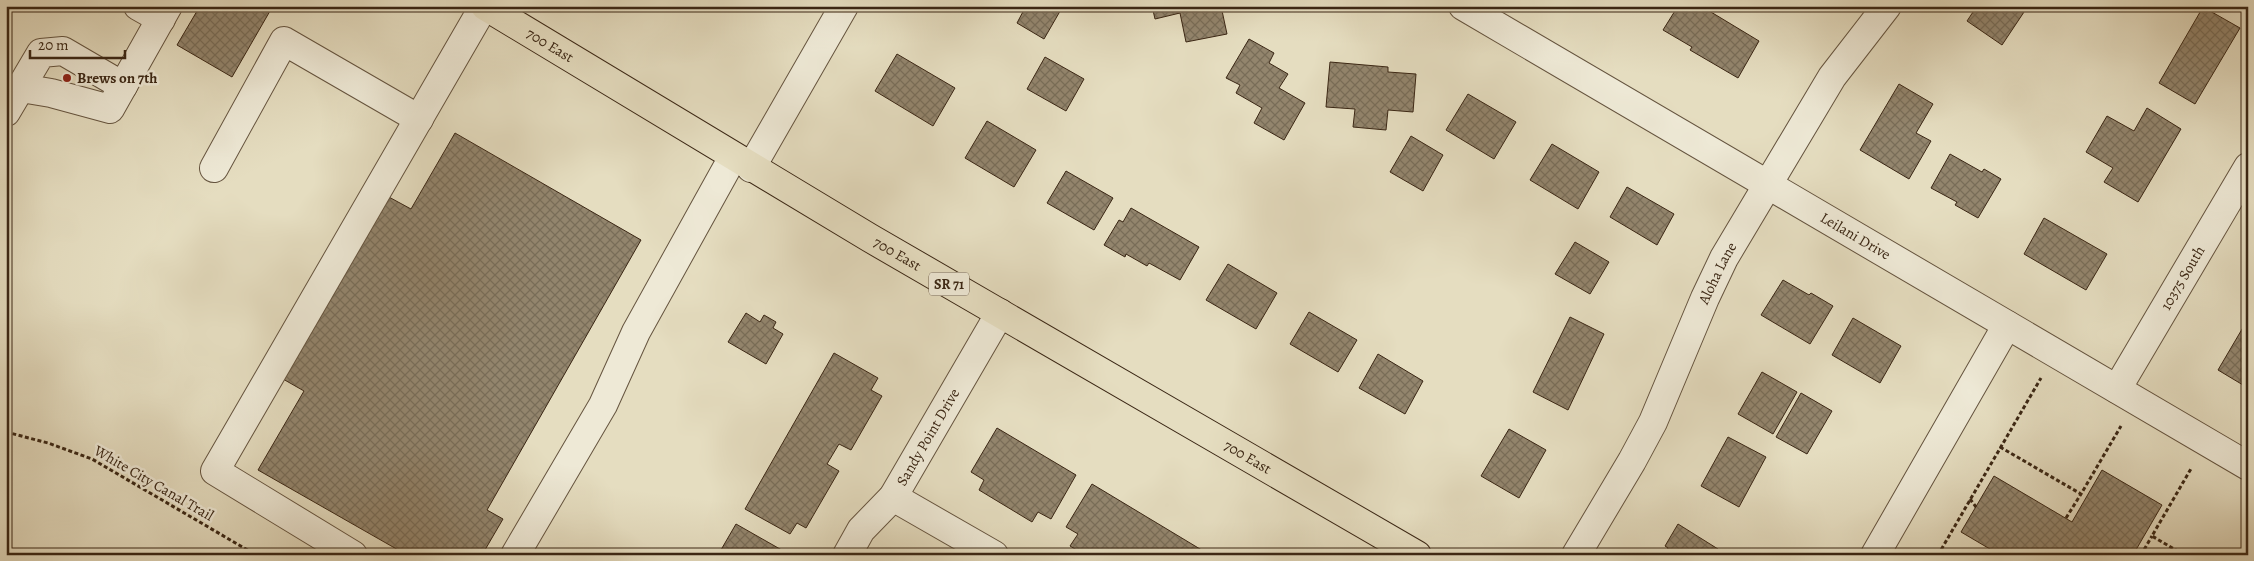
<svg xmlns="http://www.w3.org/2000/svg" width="2254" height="561" viewBox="0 0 2254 561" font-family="Alegreya,serif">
	<defs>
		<pattern id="building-cross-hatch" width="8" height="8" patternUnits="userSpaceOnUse" patternTransform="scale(1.25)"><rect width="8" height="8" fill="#93856d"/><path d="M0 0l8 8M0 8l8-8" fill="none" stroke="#796d58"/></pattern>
	</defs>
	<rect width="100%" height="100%" fill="#e5ddc0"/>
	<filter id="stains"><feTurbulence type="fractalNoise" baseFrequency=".004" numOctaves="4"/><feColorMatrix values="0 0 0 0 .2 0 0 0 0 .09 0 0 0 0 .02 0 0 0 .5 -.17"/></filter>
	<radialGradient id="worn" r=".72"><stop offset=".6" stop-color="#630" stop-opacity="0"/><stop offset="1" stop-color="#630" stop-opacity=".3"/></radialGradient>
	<g fill="url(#building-cross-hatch)" stroke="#3a2614">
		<path d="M200,6H261L270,11L232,77L177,45Z"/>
		<path d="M1026,6H1063L1044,39L1017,23Z"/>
		<path d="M1152,6H1221L1227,34L1186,42L1180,13L1155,19Z"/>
		<path d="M1678,6H1701L1759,41L1738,78L1690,50L1692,47L1663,30Z"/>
		<path d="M1977,6H2028L2002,45L1967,21Z"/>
		<path d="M2203,7L2240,28L2195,104L2159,83Z"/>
		<path d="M1249,39L1274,53L1269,63L1288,74L1279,88L1305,103L1284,140L1254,123L1262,108L1236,93L1240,85L1226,78Z"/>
		<path d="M897,54L955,88L933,126L875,91Z"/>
		<path d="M1045,57L1084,79L1066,111L1027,89Z"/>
		<path d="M1330,62L1388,67V72L1416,74L1413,112L1388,110L1386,130L1353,127L1355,109L1326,107Z"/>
		<path d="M1899,84L1933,104L1916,133L1931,141L1909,179L1860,150Z"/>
		<path d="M1468,94L1516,122L1494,159L1446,130Z"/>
		<path d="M2147,108L2181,129L2138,202L2104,182L2113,168L2086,152L2107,116L2134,131Z"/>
		<path d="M987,121L1036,150L1014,187L965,158Z"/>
		<path d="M455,133L641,240L487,510L503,519L482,555H466L460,551L458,555H407L258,470L304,391L283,379L387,196L411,209Z"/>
		<path d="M1411,136L1443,155L1423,191L1390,172Z"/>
		<path d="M1552,144L1599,172L1578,209L1530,180Z"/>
		<path d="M1950,154L1982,172L1984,169L2001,179L1978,218L1955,205L1957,202L1931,188Z"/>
		<path d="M1066,171L1113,198L1094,230L1047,203Z"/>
		<path d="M1627,187L1674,214L1657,245L1610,217Z"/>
		<path d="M1131,208L1199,247L1180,280L1149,263L1147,266L1126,254L1125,257L1104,245L1119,220L1123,222Z"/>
		<path d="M2044,218L2107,254L2086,290L2024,254Z"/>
		<path d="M1575,242L1609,262L1590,294L1555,274Z"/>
		<path d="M1228,264L1277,293L1256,329L1206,300Z"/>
		<path d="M1783,280L1809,295L1811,293L1833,306L1810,344L1761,315Z"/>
		<path d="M1309,312L1357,340L1338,372L1290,344Z"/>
		<path d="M746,313L760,322L764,315L776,322L773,328L783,334L766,364L728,342Z"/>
		<path d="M1570,317L1604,334L1568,410L1533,392Z"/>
		<path d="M1853,318L1901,346L1880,383L1832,355Z"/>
		<path d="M2248,319V388L2218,370Z"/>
		<path d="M834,353L878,378L871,390L882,396L851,450L839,444L827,464L839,471L806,528L797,523L790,534L745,509Z"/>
		<path d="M1378,354L1423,381L1405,414L1359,388Z"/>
		<path d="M1762,372L1797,392L1773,434L1738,414Z"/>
		<path d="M1801,393L1832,411L1807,454L1776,437Z"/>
		<path d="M997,428L1076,475L1051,519L1038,512L1032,522L979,490L984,480L971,472Z"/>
		<path d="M1509,429L1546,450L1519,498L1481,476Z"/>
		<path d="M1728,437L1766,457L1739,507L1701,486Z"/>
		<path d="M2102,470L2162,505L2133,555H1993L1995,552L1961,532L1994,476L2072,522Z"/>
		<path d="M1092,484L1210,555H1085L1070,546L1078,534L1066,527Z"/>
		<path d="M736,524L787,553L786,555H718Z"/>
		<path d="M1678,524L1718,549L1715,555H1664L1668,548L1665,546Z"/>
	</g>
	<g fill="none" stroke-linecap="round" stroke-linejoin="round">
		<defs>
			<g id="minor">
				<path d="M138,6L161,19"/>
				<path id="s1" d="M1463,6L2248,466"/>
				<path d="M21,88L51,93L110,109L168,6"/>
				<path d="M6,112L41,53L63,51L123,86"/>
				<path d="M214,168L284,41L419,119"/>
				<path d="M751,168L844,6"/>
				<path id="s2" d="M2117,389L2248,167"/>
				<path d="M893,497L994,555"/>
				<path d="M353,555L215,471L484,6"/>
				<path d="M515,555L603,405L636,332L733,157"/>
				<path id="s3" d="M847,555L861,530L893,497L1000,313"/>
				<path id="s4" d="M1576,555L1632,461L1653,422L1705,298L1724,258L1832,77L1887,6"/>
				<path d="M1875,555L2007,325"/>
			</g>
			<g id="major">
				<path id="s5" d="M485,6L870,238L1417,555"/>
			</g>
		</defs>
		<use href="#minor" stroke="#65543f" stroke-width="30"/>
		<use href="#major" stroke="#3a2614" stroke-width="30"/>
		<g stroke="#3a2614" stroke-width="3" stroke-dasharray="4 2.5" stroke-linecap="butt">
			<path d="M6,432L48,443L92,459L256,555"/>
			<path d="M2000,447L2081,494L2121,426"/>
			<path d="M1970,499L1976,507"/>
			<path d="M2066,518L2081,494"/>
			<path d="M1938,555L2041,378"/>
			<path d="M2141,555L2152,536"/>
			<path d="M2184,555L2152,536L2192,467"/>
		</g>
		<use href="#minor" stroke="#eee9d6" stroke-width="28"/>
		<use href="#major" stroke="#e5ddc0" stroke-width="28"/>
	</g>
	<circle fill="#8f2418" stroke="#eee9d6" stroke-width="2" cx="67" cy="78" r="5"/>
	<g text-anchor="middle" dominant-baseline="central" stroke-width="5" stroke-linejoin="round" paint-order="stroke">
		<rect fill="#eee9d6" stroke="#70604e" stroke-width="1" x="929" y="272.5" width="40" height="23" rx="4"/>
		<g font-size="14" font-weight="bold" fill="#3a2614">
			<text x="949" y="284">SR 71</text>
		</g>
		<g font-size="15" fill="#3a2614" stroke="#eee9d6">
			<text stroke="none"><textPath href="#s5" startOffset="76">700 East</textPath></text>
			<text stroke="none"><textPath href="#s1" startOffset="455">Leilani Drive</textPath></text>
			<text stroke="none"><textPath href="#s5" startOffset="481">700 East</textPath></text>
			<text stroke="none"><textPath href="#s4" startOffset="316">Aloha Lane</textPath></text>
			<text stroke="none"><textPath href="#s2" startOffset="129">10375 South</textPath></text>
			<text stroke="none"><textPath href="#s3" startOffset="144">Sandy Point Drive</textPath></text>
			<text stroke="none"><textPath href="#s5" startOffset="886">700 East</textPath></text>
			<text transform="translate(154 483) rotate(30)">White City Canal Trail</text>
		</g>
		<g font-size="15" font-weight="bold" fill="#3a2614" stroke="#eee9d6" text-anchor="start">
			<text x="77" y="78">Brews on 7th</text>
		</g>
	</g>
	<rect width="2254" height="561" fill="none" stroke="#e5ddc0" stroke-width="25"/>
	<rect x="8" y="8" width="2239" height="546" fill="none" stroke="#3a2614" stroke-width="2.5"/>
	<rect x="12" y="12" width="2229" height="536" fill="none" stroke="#3a2614"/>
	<path d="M30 50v8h95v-8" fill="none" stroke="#3a2614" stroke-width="2.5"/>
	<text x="38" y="50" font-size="15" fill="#3a2614" stroke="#eee9d6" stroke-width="4" paint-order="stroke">20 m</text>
	<rect width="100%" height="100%" filter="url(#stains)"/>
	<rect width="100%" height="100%" fill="url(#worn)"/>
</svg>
